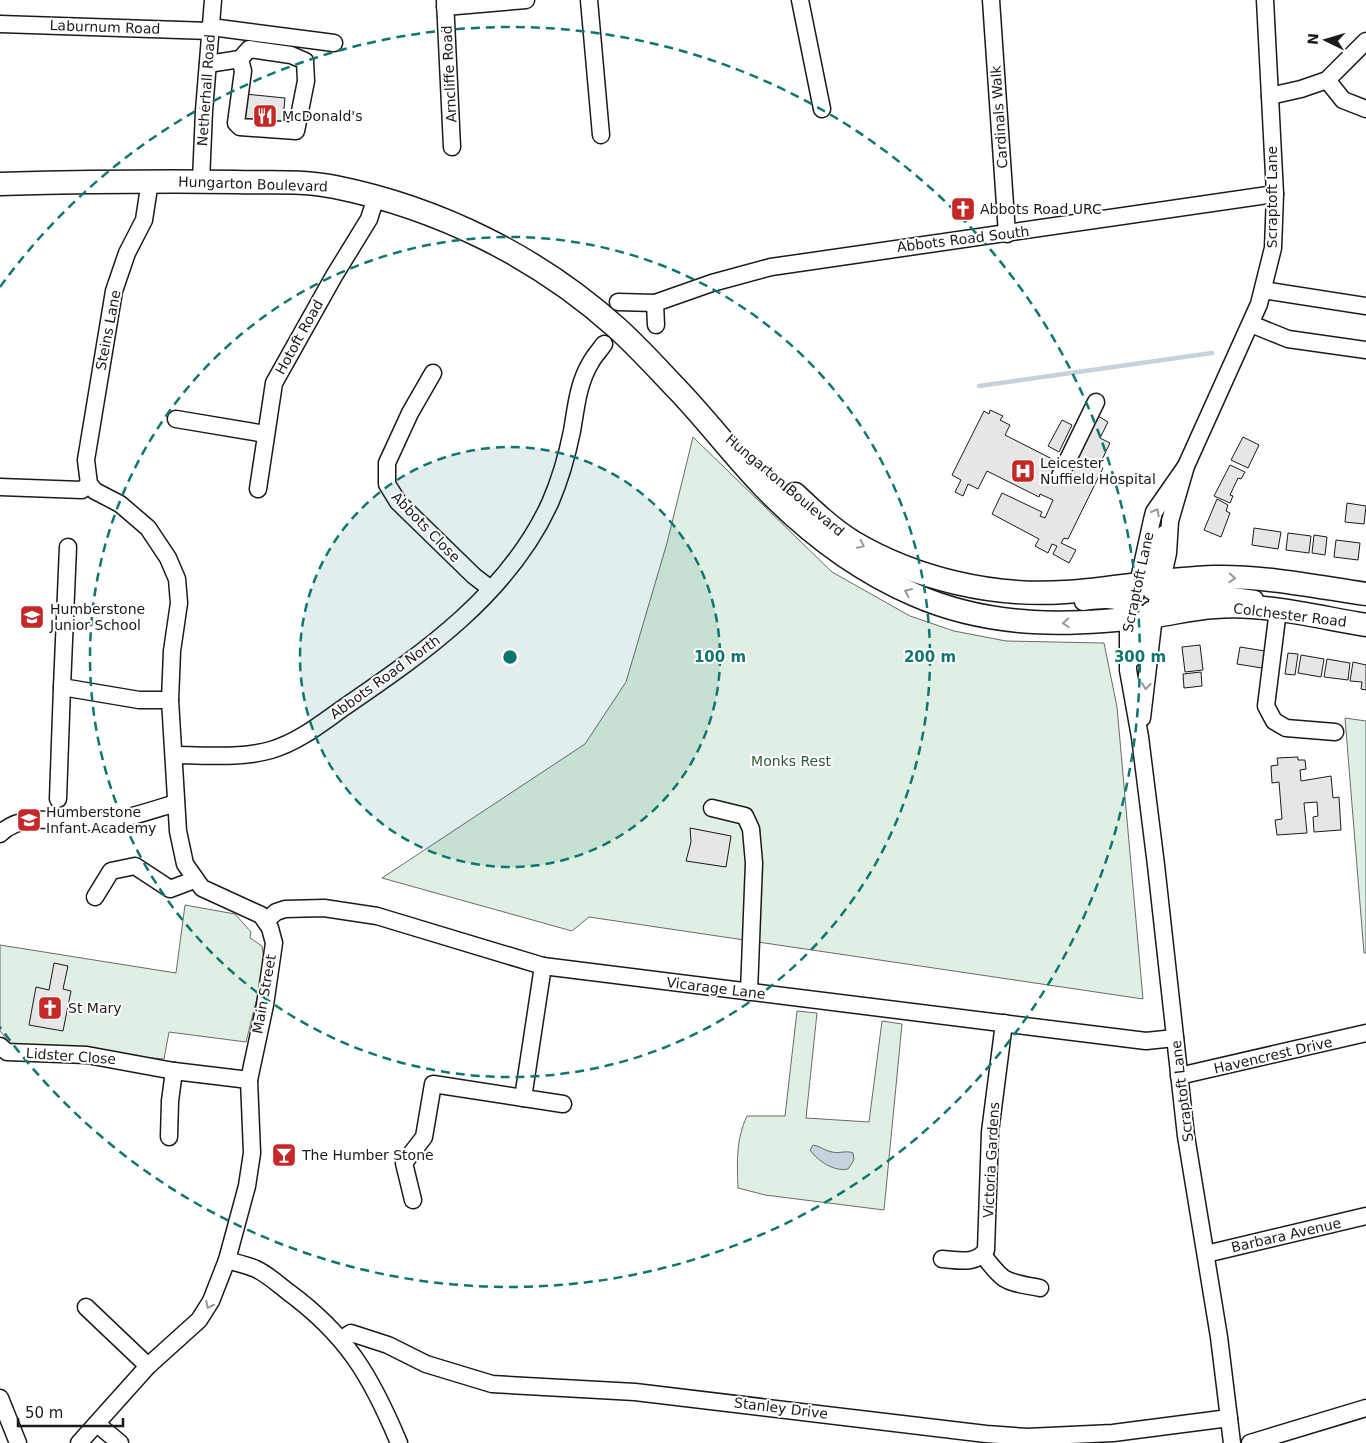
<svg xmlns="http://www.w3.org/2000/svg" width="1366" height="1443" viewBox="0 0 1366 1443" font-family="'DejaVu Sans',sans-serif">
	<rect width="100%" height="100%" fill="#fff"/>
	<g fill="#e0efe3" stroke="#6a6a6a">
		<path d="M693,437L832,572L910,616L954,631L1006,641L1104,643L1117,707L1143,999L589,917L572,931L382,878L585,744L626,682L667,543Z"/>
		<path d="M1345,718L1366,721V953H1364Z"/>
		<path d="M185,905L235,914L251,932L250,938L262,946L265,966L246,1042L169,1032L164,1059L12,1046L0,1031V945L176,973Z"/>
		<path d="M797,1011L817,1013L806,1118L869,1122L882,1021L902,1024L884,1210L765,1195L738,1188C737,1162 736,1139 747,1116H785Z"/>
	</g>
	<path fill="#c6d2dc" stroke="#6a6a6a" d="M813,1145C820,1146 825,1151 832,1152C839,1154 846,1150 853,1153L854,1160L848,1169C834,1172 818,1161 810,1150Z"/>
	<g fill="none" stroke-linecap="round" stroke-linejoin="round">
		<path stroke="#c6d2dc" stroke-width="4.5" d="M979,386L1212,353"/>
	</g>
	<g fill="#e6e6e6" stroke="#1a1a1a">
		<path d="M245,94L285,98L282,129L242,124Z"/>
		<path d="M990,410L1003,416L1000,420L1010,425L1005,435L1060,463L1098,416L1108,422L1100,438L1110,443L1099,466L1103,468L1068,539L1064,538L1061,543L1076,550L1069,563L1053,554L1057,546L1052,544L1048,553L1035,546L1039,539L992,514L1002,493L1042,512L1040,516L1045,518L1053,500L1040,494L1039,497L987,471L978,489L968,484L963,496L955,492L961,480L952,475L984,411L989,414Z"/>
		<path d="M1062,420L1072,425L1059,452L1048,446Z"/>
		<path d="M1243,437L1259,445L1248,468L1231,460Z"/>
		<path d="M1230,465L1245,472L1241,479L1238,478L1230,495L1233,496L1230,503L1214,496Z"/>
		<path d="M1217,499L1228,505L1226,511L1230,513L1221,537L1204,530Z"/>
		<path d="M1347,503L1366,506L1364,524L1345,522Z"/>
		<path d="M1254,528L1281,532L1278,549L1252,545Z"/>
		<path d="M1288,533L1311,536L1309,553L1286,550Z"/>
		<path d="M1314,535L1327,537L1325,555L1312,553Z"/>
		<path d="M1336,540L1360,543L1358,560L1334,557Z"/>
		<path d="M1200,645L1203,670L1185,672L1182,647Z"/>
		<path d="M1240,647L1265,651L1262,668L1237,664Z"/>
		<path d="M1288,653L1298,654L1295,675L1285,674Z"/>
		<path d="M1301,655L1324,659L1321,677L1298,673Z"/>
		<path d="M1327,659L1350,663L1348,680L1324,677Z"/>
		<path d="M1353,662L1366,665V690L1361,689L1362,682L1350,681Z"/>
		<path d="M1201,672L1202,686L1184,688L1183,674Z"/>
		<path d="M1298,757V760H1305L1306,769L1300,770L1301,781L1331,776L1333,798L1339,797L1341,830L1314,832L1313,817L1318,816L1317,802L1304,803L1307,833L1277,835L1275,820L1282,819L1279,782L1272,783L1271,766L1278,765L1277,758Z"/>
		<path d="M690,828L731,836L726,867L686,861L691,842Z"/>
		<path d="M54,963L68,966L63,989L71,991L63,1031L29,1025L36,987L49,990Z"/>
	</g>
	<g fill="none" stroke-linecap="round" stroke-linejoin="round">
		<defs>
			<g id="minor">
				<path d="M445,0L452,147"/>
				<path d="M589,0L601,135"/>
				<path d="M800,0L822,109"/>
				<path d="M991,0L1007,234"/>
				<path d="M445,7L526,0"/>
				<path d="M0,24L210,31"/>
				<path d="M211,27L334,43"/>
				<path d="M249,49L291,55L305,61L306,81L296,131L240,127L236,123L243,71L240,59Z"/>
				<path d="M208,64L240,59"/>
				<path d="M1327,80L1343,100L1366,109"/>
				<path d="M1270,96L1301,89L1327,80L1366,41"/>
				<path d="M201,181L204,111L213,0"/>
				<path d="M1263,290L1366,306"/>
				<path d="M618,302L655,303L712,283L771,267L1275,194"/>
				<path d="M655,303L656,325"/>
				<path d="M1251,324L1288,339L1366,350"/>
				<path d="M433,373L410,413L387,463V484L398,502L474,576L491,589"/>
				<path d="M176,419L265,434"/>
				<path d="M1186,466L1154,512L1152,520L1128,629V670L1140,737L1156,865L1186,1136L1219,1337L1232,1443"/>
				<path d="M1060,476L1096,402"/>
				<path d="M0,487L82,490L89,484"/>
				<path d="M258,489L274,383L334,276L369,219L376,197"/>
				<path d="M68,547L62,687L139,700H170"/>
				<path d="M1145,584L1164,534"/>
				<path d="M1151,591L1166,597L1218,594L1255,599"/>
				<path d="M1083,602C1105,599 1123,597 1139,614"/>
				<path d="M1278,610L1266,706L1274,721L1286,728L1335,732"/>
				<path d="M1131,660L1150,610"/>
				<path d="M1142,718L1154,616L1168,553L1170,521L1186,466L1259,304L1273,248L1275,194L1265,0"/>
				<path d="M174,755C205,755 240,759 271,750C299,742 323,722 346,706C425,652 509,593 550,503C560,480 567,456 572,431C576,408 578,383 591,362C594,356 600,350 604,344"/>
				<path d="M58,799L62,687"/>
				<path d="M712,808L745,816L751,829L754,863L749,992"/>
				<path d="M0,834C22,811 61,823 89,822C100,822 113,820 124,818C142,814 159,808 176,803"/>
				<path d="M95,897L111,871L135,866L170,889L194,880"/>
				<path d="M267,920L276,912L285,909L324,908L377,916L543,966L1146,1041L1175,1038"/>
				<path d="M0,1046L7,1052L87,1055L174,1071L249,1080"/>
				<path d="M1179,1076L1366,1033"/>
				<path d="M523,1098L543,966"/>
				<path d="M169,1137L170,1101L174,1071"/>
				<path d="M413,1200L404,1163L424,1137L433,1084L563,1104"/>
				<path d="M1206,1254L1366,1216"/>
				<path d="M983,1255C1005,1284 1005,1281 1040,1288"/>
				<path d="M942,1259C958,1260 976,1265 986,1250L990,1132L1004,1023"/>
				<path d="M227,1260C237,1263 247,1265 256,1269C267,1274 278,1284 287,1291C347,1335 371,1376 399,1443"/>
				<path d="M86,1307L148,1366"/>
				<path d="M342,1339L351,1333L388,1345L426,1364L492,1384L635,1392L986,1434L1027,1437L1113,1433L1229,1418"/>
				<path d="M0,1398L18,1443"/>
				<path d="M97,1424L120,1443"/>
				<path d="M79,1443L148,1366L199,1320L211,1301L227,1260L247,1186L252,1153L249,1080L265,1005L274,943L270,928L261,915L202,888L185,864L178,831L170,700L172,651L179,603L177,579L168,558L148,528L120,504L95,491L89,484L86,460L114,291L127,253L144,220L150,181"/>
				<path d="M1250,1443L1366,1408"/>
			</g>
			<g id="highway">
				<path d="M0,184C79,182 157,181 236,182C269,183 302,180 335,187C439,208 538,257 617,328C638,347 657,368 676,388C706,419 732,454 762,485C806,531 857,570 915,595C993,629 1073,626 1155,616C1175,613 1195,608 1215,607C1265,603 1317,617 1366,625"/>
				<path d="M795,494C813,511 832,529 853,542C916,579 993,597 1065,592C1115,589 1165,578 1215,577C1265,576 1317,587 1366,594"/>
			</g>
		</defs>
		<use href="#minor" stroke="#1a1a1a" stroke-width="19"/>
		<use href="#highway" stroke="#1a1a1a" stroke-width="25"/>
		<use href="#minor" stroke="#fff" stroke-width="16"/>
		<use href="#highway" stroke="#fff" stroke-width="22"/>
	</g>
	<defs><path id="oneway-chevron" d="M-2-3.5L2.5 0L-2 3.5" fill="none" stroke-width="1.6" stroke-linecap="round" stroke-linejoin="round" transform="scale(1.25)"/></defs>
	<g stroke="#989898">
		<use href="#oneway-chevron" transform="translate(1156 512) rotate(-62)"/>
		<use href="#oneway-chevron" transform="translate(861 545) rotate(26)"/>
		<use href="#oneway-chevron" transform="translate(1232 578) rotate(3)"/>
		<use href="#oneway-chevron" transform="translate(908 592) rotate(-156)"/>
		<use href="#oneway-chevron" transform="translate(1066 623) rotate(177)"/>
		<use href="#oneway-chevron" transform="translate(1146 686) rotate(96)"/>
		<use href="#oneway-chevron" transform="translate(209 1305) rotate(117)"/>
	</g>
	<circle cx="510" cy="657" r="210" fill="#0f766e" fill-opacity=".12"/>
	<g fill="none" stroke="#0f766e" stroke-width="2.5" stroke-dasharray="9 6">
		<circle cx="510" cy="657" r="210"/>
		<circle cx="510" cy="657" r="420"/>
		<path d="M0 287A630 630 0 1 1 0 1027"/>
	</g>
	<defs>
		<symbol id="restaurant-square" viewBox="-11 -11 22 22"><rect x="-9" y="-9" width="18" height="18" rx="4" fill="#c62828" stroke="#fff"/><path d="M-5-6h1v4h1v-4h1v4h1v-4h1v5L-1.5 .5V6h-2V.5L-5-1ZM5-6V6H3V1.5H1.5Q1.5-4 5-6Z" fill="#fff"/></symbol>
		<symbol id="church-square" viewBox="-11 -11 22 22"><rect x="-9" y="-9" width="18" height="18" rx="4" fill="#c62828" stroke="#fff"/><path d="M-1.2-6h2.4v3.5h3.3v2.4h-3.3V6h-2.4V-.1h-3.3v-2.4h3.3Z" fill="#fff"/></symbol>
		<symbol id="hospital-square" viewBox="-11 -11 22 22"><rect x="-9" y="-9" width="18" height="18" rx="4" fill="#c62828" stroke="#fff"/><path d="M-5-5h3v3.5h4V-5h3V5h-3V1.5h-4V5h-3Z" fill="#fff"/></symbol>
		<symbol id="school-square" viewBox="-11 -11 22 22"><rect x="-9" y="-9" width="18" height="18" rx="4" fill="#c62828" stroke="#fff"/><path d="M0-5L7-2L0 1L-7-2ZM-4 1L0 2.5L4 1V4Q0 6-4 4Z" fill="#fff"/></symbol>
		<symbol id="bar-square" viewBox="-11 -11 22 22"><rect x="-9" y="-9" width="18" height="18" rx="4" fill="#c62828" stroke="#fff"/><path d="M-6-5H6L.8 .8V4.5H3.5V6h-7V4.5H-.8V.8Z" fill="#fff"/></symbol>
	</defs>
	<g fill-rule="evenodd">
		<use href="#restaurant-square" x="251" y="102" width="28" height="28"/>
		<use href="#church-square" x="949" y="195" width="28" height="28"/>
		<use href="#hospital-square" x="1009" y="457" width="28" height="28"/>
		<use href="#school-square" x="18" y="603" width="28" height="28"/>
		<use href="#school-square" x="15" y="806" width="28" height="28"/>
		<use href="#church-square" x="36" y="994" width="28" height="28"/>
		<use href="#bar-square" x="270" y="1141" width="28" height="28"/>
	</g>
	<g text-anchor="middle" dominant-baseline="central" stroke-width="4" stroke-linejoin="round" paint-order="stroke">
		<g font-size="14" fill="#1a1a1a" stroke="#fff">
			<text transform="translate(105 27) rotate(2)">Laburnum Road</text>
			<text transform="translate(449 74) rotate(-93)">Arncliffe Road</text>
			<text transform="translate(206 90) rotate(-86)">Netherhall Road</text>
			<text transform="translate(999 117) rotate(-94)">Cardinals Walk</text>
			<text transform="translate(253 184) rotate(2)">Hungarton Boulevard</text>
			<text transform="translate(1272 197) rotate(-90)">Scraptoft Lane</text>
			<text transform="translate(963 239) rotate(-7)">Abbots Road South</text>
			<text transform="translate(108 330) rotate(-79)">Steins Lane</text>
			<text transform="translate(299 337) rotate(-61)">Hotoft Road</text>
			<text transform="translate(785 485) rotate(40)">Hungarton Boulevard</text>
			<text transform="translate(426 527) rotate(46)">Abbots Close</text>
			<text transform="translate(1138 582) rotate(-78)">Scraptoft Lane</text>
			<text transform="translate(1290 615) rotate(7)">Colchester Road</text>
			<text transform="translate(385 677) rotate(-36)">Abbots Road North</text>
			<text transform="translate(716 988) rotate(7)">Vicarage Lane</text>
			<text transform="translate(264 994) rotate(-80)">Main Street</text>
			<text transform="translate(1273 1055) rotate(-13)">Havencrest Drive</text>
			<text transform="translate(71 1056) rotate(4)">Lidster Close</text>
			<text transform="translate(1182 1091) rotate(-97)">Scraptoft Lane</text>
			<text transform="translate(991 1160) rotate(-87)">Victoria Gardens</text>
			<text transform="translate(1286 1235) rotate(-13)">Barbara Avenue</text>
			<text transform="translate(781 1408) rotate(7)">Stanley Drive</text>
		</g>
		<g font-size="14" fill="#1a1a1a" stroke="#fff" text-anchor="start">
			<text x="282" y="116">McDonald's</text>
			<text x="980" y="209">Abbots Road URC</text>
			<text x="1040" y="463">Leicester<tspan x="1040" dy="16">Nuffield Hospital</tspan></text>
			<text x="50" y="609">Humberstone<tspan x="50" dy="16">Junior School</tspan></text>
			<text x="46" y="812">Humberstone<tspan x="46" dy="16">Infant Academy</tspan></text>
			<text x="68" y="1008">St Mary</text>
			<text x="302" y="1155">The Humber Stone</text>
		</g>
		<g font-size="14" fill="#2b5a34" stroke="#fff">
			<text x="791" y="761">Monks Rest</text>
		</g>
	</g>
	<circle cx="510" cy="657" r="8" fill="#0f766e" stroke="#fff" stroke-width="2.5"/>
	<g font-size="15" text-anchor="middle" font-weight="bold" fill="#0f766e" stroke="#fff" stroke-width="4" stroke-linejoin="round" paint-order="stroke">
		<text x="720" y="662">100 m</text>
		<text x="930" y="662">200 m</text>
		<text x="1140" y="662">300 m</text>
	</g>
	<g transform="translate(1326 40) rotate(275)" stroke="#ffffff" stroke-width="4" paint-order="stroke">
	<path d="M0-4L9 19L0 12L-9 19Z" fill="#1a1a1a"/>
	<text y="-8" font-size="14" font-weight="bold" text-anchor="middle" fill="#1a1a1a">N</text>
	</g>
	<path d="M18 1418v8h105v-8" fill="none" stroke="#1a1a1a" stroke-width="2.5"/>
	<text x="25" y="1418" font-size="15" fill="#1a1a1a" stroke="#ffffff" stroke-width="4" paint-order="stroke">50 m</text>
</svg>
